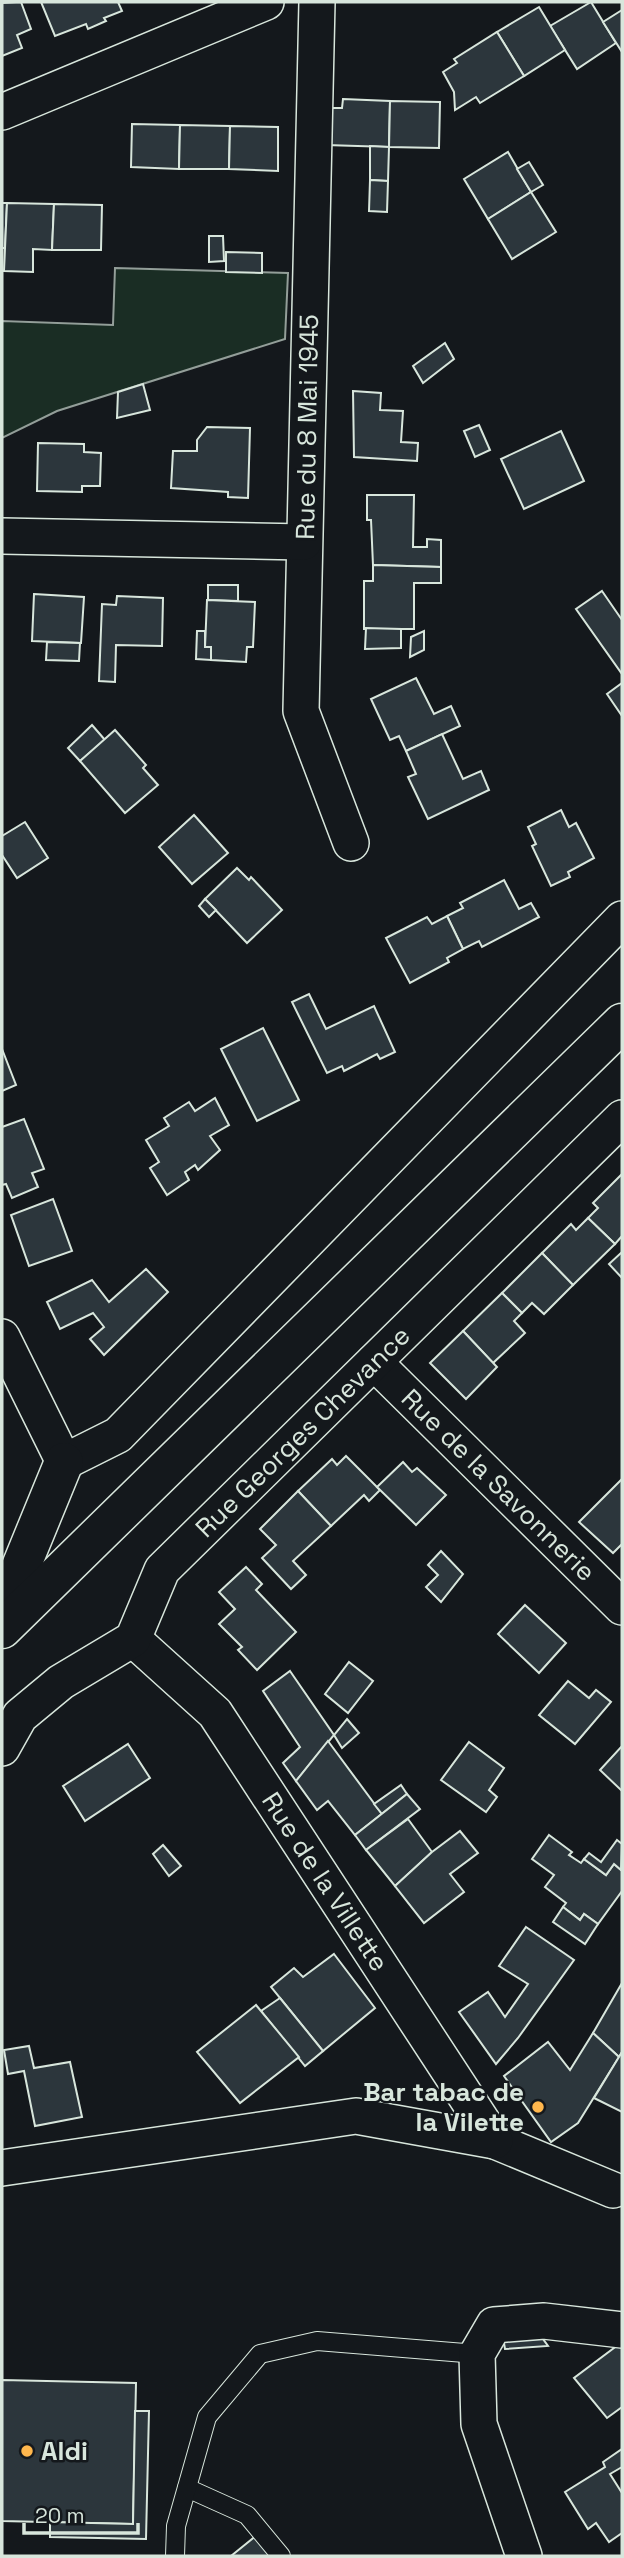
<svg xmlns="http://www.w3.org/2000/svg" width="624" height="2558" viewBox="0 0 624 2558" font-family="'Space Grotesk',sans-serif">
	<rect width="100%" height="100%" fill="#14181c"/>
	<path fill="#1a2d24" stroke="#939e99" stroke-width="2" d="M115,268L288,273L285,339L57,411L2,438V321L113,325Z"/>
	<g fill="#2c363c" stroke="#d8e6dc" stroke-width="2">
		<path d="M21,2L31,29L17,35L22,48L2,56V3Z"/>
		<path d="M41,2H118L122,11L104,18L106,21L88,29L86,24L55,36Z"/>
		<path d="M591,2L616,43L577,69L550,26Z"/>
		<path d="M539,7L565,50L524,76L497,32Z"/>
		<path d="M622,10V52L603,22Z"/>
		<path d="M497,32L524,76L480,103L476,97L455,110L454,92L443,72L457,63L454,59Z"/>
		<path d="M343,99L390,101L389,147L326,145L327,108H342Z"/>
		<path d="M390,101L440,102L439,148L389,147Z"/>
		<path d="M132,124L180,125L179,169L131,167Z"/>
		<path d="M180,125L230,126L229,169H179Z"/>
		<path d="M230,126L278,127V171L229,169Z"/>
		<path d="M370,146L389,147L388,181L370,180Z"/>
		<path d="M508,152L531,192L488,219L464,179Z"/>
		<path d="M529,162L543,185L531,192L517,169Z"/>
		<path d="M370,180L388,181L387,212L369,211Z"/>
		<path d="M531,192L556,232L512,259L488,219Z"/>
		<path d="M2,203H7L5,248H2Z"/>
		<path d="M7,203L54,204L52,250L33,249V272L4,271Z"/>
		<path d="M54,204L102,205L101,250H52Z"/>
		<path d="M209,236H223L224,261L209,262Z"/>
		<path d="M226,252L262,253V273L226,272Z"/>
		<path d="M445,343L454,359L423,383L413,366Z"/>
		<path d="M143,384L150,410L117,418L118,392Z"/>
		<path d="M353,391L381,393L380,410L403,411L401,442L418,443L417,461L354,457Z"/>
		<path d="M479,425L490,450L475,457L464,431Z"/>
		<path d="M207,427L250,428L248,498L228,497V492L171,488L173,451H197V440Z"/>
		<path d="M561,431L584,481L524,509L501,459Z"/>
		<path d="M38,443L84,444V452L101,453L100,486H82V492L37,491Z"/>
		<path d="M367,495H414L413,547H427V539L441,540V567L373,565L371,520H367Z"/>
		<path d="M373,565L441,567V583H414V629H364V581H373Z"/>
		<path d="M208,585H238V601L208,600Z"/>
		<path d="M602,591L622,620V674L576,609Z"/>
		<path d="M34,594L84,597L81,643L32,641Z"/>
		<path d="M117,596L163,598L162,646L116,645L115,682L99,681L102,604L116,605Z"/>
		<path d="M207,600L255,602L253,647H247L246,662L211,660V647H205Z"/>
		<path d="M366,628L401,629V648L365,649Z"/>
		<path d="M197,631H205V647H211V660L196,659Z"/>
		<path d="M424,631V650L410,657L411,637Z"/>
		<path d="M47,642L80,643L79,661L46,660Z"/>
		<path d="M416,678L434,714L451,706L460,726L406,751L399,736L390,740L371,699Z"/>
		<path d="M622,683V716L607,694Z"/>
		<path d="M92,725L105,740L80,761L68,748Z"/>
		<path d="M115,730L146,765L143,768L158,785L125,813L80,761Z"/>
		<path d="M442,734L463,779L481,771L489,790L428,819L408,777L416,774L406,751Z"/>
		<path d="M561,810L569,827L576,823L594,858L568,872L570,877L551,886L532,846L536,844L528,827Z"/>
		<path d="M194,815L228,853L192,884L159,847Z"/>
		<path d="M25,822L48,858L17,878L2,855V836Z"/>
		<path d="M237,868L249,880L251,877L282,910L247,943L205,899Z"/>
		<path d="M504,880L519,909L531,903L539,917L482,947L479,941L463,949L447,916L463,908L460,903Z"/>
		<path d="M205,899L216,910L209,917L199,906Z"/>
		<path d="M447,916L463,949L447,958L449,962L410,983L386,938L427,917L432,924Z"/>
		<path d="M309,994L326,1029L374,1006L395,1052L380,1059L377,1054L344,1071L342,1066L327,1073L292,1002Z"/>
		<path d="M263,1028L299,1100L257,1121L221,1049Z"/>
		<path d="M2,1049L16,1085L2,1091Z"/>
		<path d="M215,1098L229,1125L210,1136L220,1150L198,1170L195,1165L185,1172L189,1180L167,1195L150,1168L159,1162L146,1140L169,1126L164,1118L189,1102L195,1111Z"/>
		<path d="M24,1119L44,1169L32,1173L38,1187L12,1198L6,1184L2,1185V1127Z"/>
		<path d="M622,1174V1236L615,1244L588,1218L598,1208L593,1203Z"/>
		<path d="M53,1199L72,1251L29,1266L11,1215Z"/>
		<path d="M588,1218L615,1244L573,1285L542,1253L571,1224L576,1230Z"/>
		<path d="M622,1252V1278L609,1264Z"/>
		<path d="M542,1253L573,1285L544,1314L532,1303L522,1313L502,1293Z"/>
		<path d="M146,1269L168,1292L104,1355L90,1339L104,1327L93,1313L60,1329L47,1302L92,1280L109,1302Z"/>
		<path d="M502,1293L522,1313L514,1321L525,1333L493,1363L463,1331Z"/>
		<path d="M463,1331L497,1367L466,1399L430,1363Z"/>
		<path d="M346,1456L380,1490L369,1501L364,1495L331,1526L298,1491L332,1459L337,1465Z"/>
		<path d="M403,1462L412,1472L417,1468L446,1495L416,1525L377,1487Z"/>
		<path d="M622,1479V1544L613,1553L579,1522Z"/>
		<path d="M298,1491L331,1526L293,1561L306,1575L291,1589L262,1558L276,1545L260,1529Z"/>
		<path d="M441,1551L463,1574L441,1602L426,1587L438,1575L428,1565Z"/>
		<path d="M246,1567L262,1584L256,1590L296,1632L257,1670L238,1650L242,1647L219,1624L235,1609L219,1592Z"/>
		<path d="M525,1605L566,1643L539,1673L498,1634Z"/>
		<path d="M349,1662L373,1681L348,1713L325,1694Z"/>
		<path d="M290,1671L334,1735L296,1781L283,1763L300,1747L263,1691Z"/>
		<path d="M568,1681L589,1698L596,1690L611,1702L575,1744L539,1715Z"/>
		<path d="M347,1719L359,1733L342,1748L334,1735Z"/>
		<path d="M328,1741L382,1814L355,1835L328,1801L317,1810L296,1781Z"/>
		<path d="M469,1742L504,1768L489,1790L497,1797L486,1812L441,1780Z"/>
		<path d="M128,1744L150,1778L85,1821L63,1786Z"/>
		<path d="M622,1746V1791L600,1770Z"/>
		<path d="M401,1785L407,1794L382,1814L374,1804Z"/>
		<path d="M407,1794L420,1809L366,1850L355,1835Z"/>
		<path d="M408,1819L432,1852L395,1886L366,1850Z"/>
		<path d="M460,1831L478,1853L450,1874L464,1892L424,1923L395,1886L432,1852Z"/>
		<path d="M549,1835L572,1852L569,1855L581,1863L584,1859L606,1875L614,1864L621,1870L622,1867V1891L598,1924L584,1914L580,1920L563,1907L566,1903L545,1887L554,1875L532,1859Z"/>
		<path d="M617,1840L622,1844L621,1870L614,1864L606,1875L584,1859L589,1853L601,1862Z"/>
		<path d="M163,1845L181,1866L169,1876L153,1854Z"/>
		<path d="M563,1907L580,1920L584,1914L598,1924L585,1944L553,1922Z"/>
		<path d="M526,1927L574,1960L518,2038L496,2064L459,2012L488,1992L505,2017L528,1984L499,1966Z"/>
		<path d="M334,1954L375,2008L323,2051L271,1987L294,1968L303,1977Z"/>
		<path d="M622,1983V2052L619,2057L593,2033Z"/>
		<path d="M280,1998L323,2051L305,2066L261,2011Z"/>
		<path d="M256,2005L299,2057L240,2103L197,2052Z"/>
		<path d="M593,2033L619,2057L578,2123L551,2142L504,2076L548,2042L570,2070Z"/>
		<path d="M29,2046L34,2068L70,2062L82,2117L35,2126L24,2071L8,2074L4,2050Z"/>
		<path d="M622,2052V2112L594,2098Z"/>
		<path d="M535,2328L548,2346L505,2349L502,2332Z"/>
		<path d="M622,2342V2407L607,2418L574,2378Z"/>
		<path d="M2,2380L136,2383L133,2524L2,2521Z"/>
		<path d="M135,2411H149L146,2539L50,2537V2522L133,2524Z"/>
		<path d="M622,2449V2467L610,2474L622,2493V2533L609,2542L596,2523L588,2529L565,2492L605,2467L603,2462Z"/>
		<path d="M257,2535L275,2556H231Z"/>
	</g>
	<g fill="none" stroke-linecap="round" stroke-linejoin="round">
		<defs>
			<g id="service">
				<path d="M187,2488L247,2515L281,2556"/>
				<path d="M175,2556L176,2526L207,2417L260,2354L317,2341L477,2354"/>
			</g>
			<g id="minor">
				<path d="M317,2L301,711L351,843"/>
				<path d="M2,112L266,2"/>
				<path d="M2,536L304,542"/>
				<path d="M2,1337L64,1462L118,1435L622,919"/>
				<path id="s1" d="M374,1362L622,1607"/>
				<path id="s2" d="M133,1639L215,1713L495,2141L613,2190"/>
				<path id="s3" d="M2,1748L20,1716L61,1682L133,1639L162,1570L622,1118"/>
				<path d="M2,2168L356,2116L495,2141"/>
				<path d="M524,2556L479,2424L477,2354L494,2325L544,2321L622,2330"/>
			</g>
			<g id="secondary">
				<path d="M2,1613L64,1462"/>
				<path d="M2,1629L622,1023"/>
			</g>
		</defs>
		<use href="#service" stroke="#d8e6dc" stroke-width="20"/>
		<use href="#minor" stroke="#d8e6dc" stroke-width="38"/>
		<use href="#secondary" stroke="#d8e6dc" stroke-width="41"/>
		<use href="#service" stroke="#14181c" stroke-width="18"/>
		<use href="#minor" stroke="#14181c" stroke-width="35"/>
		<use href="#secondary" stroke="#14181c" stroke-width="38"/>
	</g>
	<g fill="#ffb74d" stroke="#14181c" stroke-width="2.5">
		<circle cx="538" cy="2107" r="7"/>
		<circle cx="27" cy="2451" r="7"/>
	</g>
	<g text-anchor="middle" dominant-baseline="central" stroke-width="5" stroke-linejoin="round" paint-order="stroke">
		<g font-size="26" fill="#d8e6dc" stroke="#14181c">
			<text transform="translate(307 427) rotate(-89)">Rue du 8 Mai 1945</text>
			<text stroke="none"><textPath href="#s3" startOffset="446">Rue Georges Chevance</textPath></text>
			<text stroke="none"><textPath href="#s1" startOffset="175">Rue de la Savonnerie</textPath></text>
			<text stroke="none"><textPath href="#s2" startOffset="312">Rue de la Villette</textPath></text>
		</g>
		<g font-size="26" font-weight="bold" fill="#d8e6dc" stroke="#14181c" text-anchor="end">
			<text x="524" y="2092">Bar tabac de<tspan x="524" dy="30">la Vilette</tspan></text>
			<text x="41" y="2451" text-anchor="start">Aldi</text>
		</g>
	</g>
	<rect width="624" height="2558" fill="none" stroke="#d8e6dc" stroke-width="7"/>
	<path d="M24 2523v10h114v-10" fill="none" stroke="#d8e6dc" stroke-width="3.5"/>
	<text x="35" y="2523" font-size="21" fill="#d8e6dc" stroke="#14181c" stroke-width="5" paint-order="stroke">20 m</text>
</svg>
